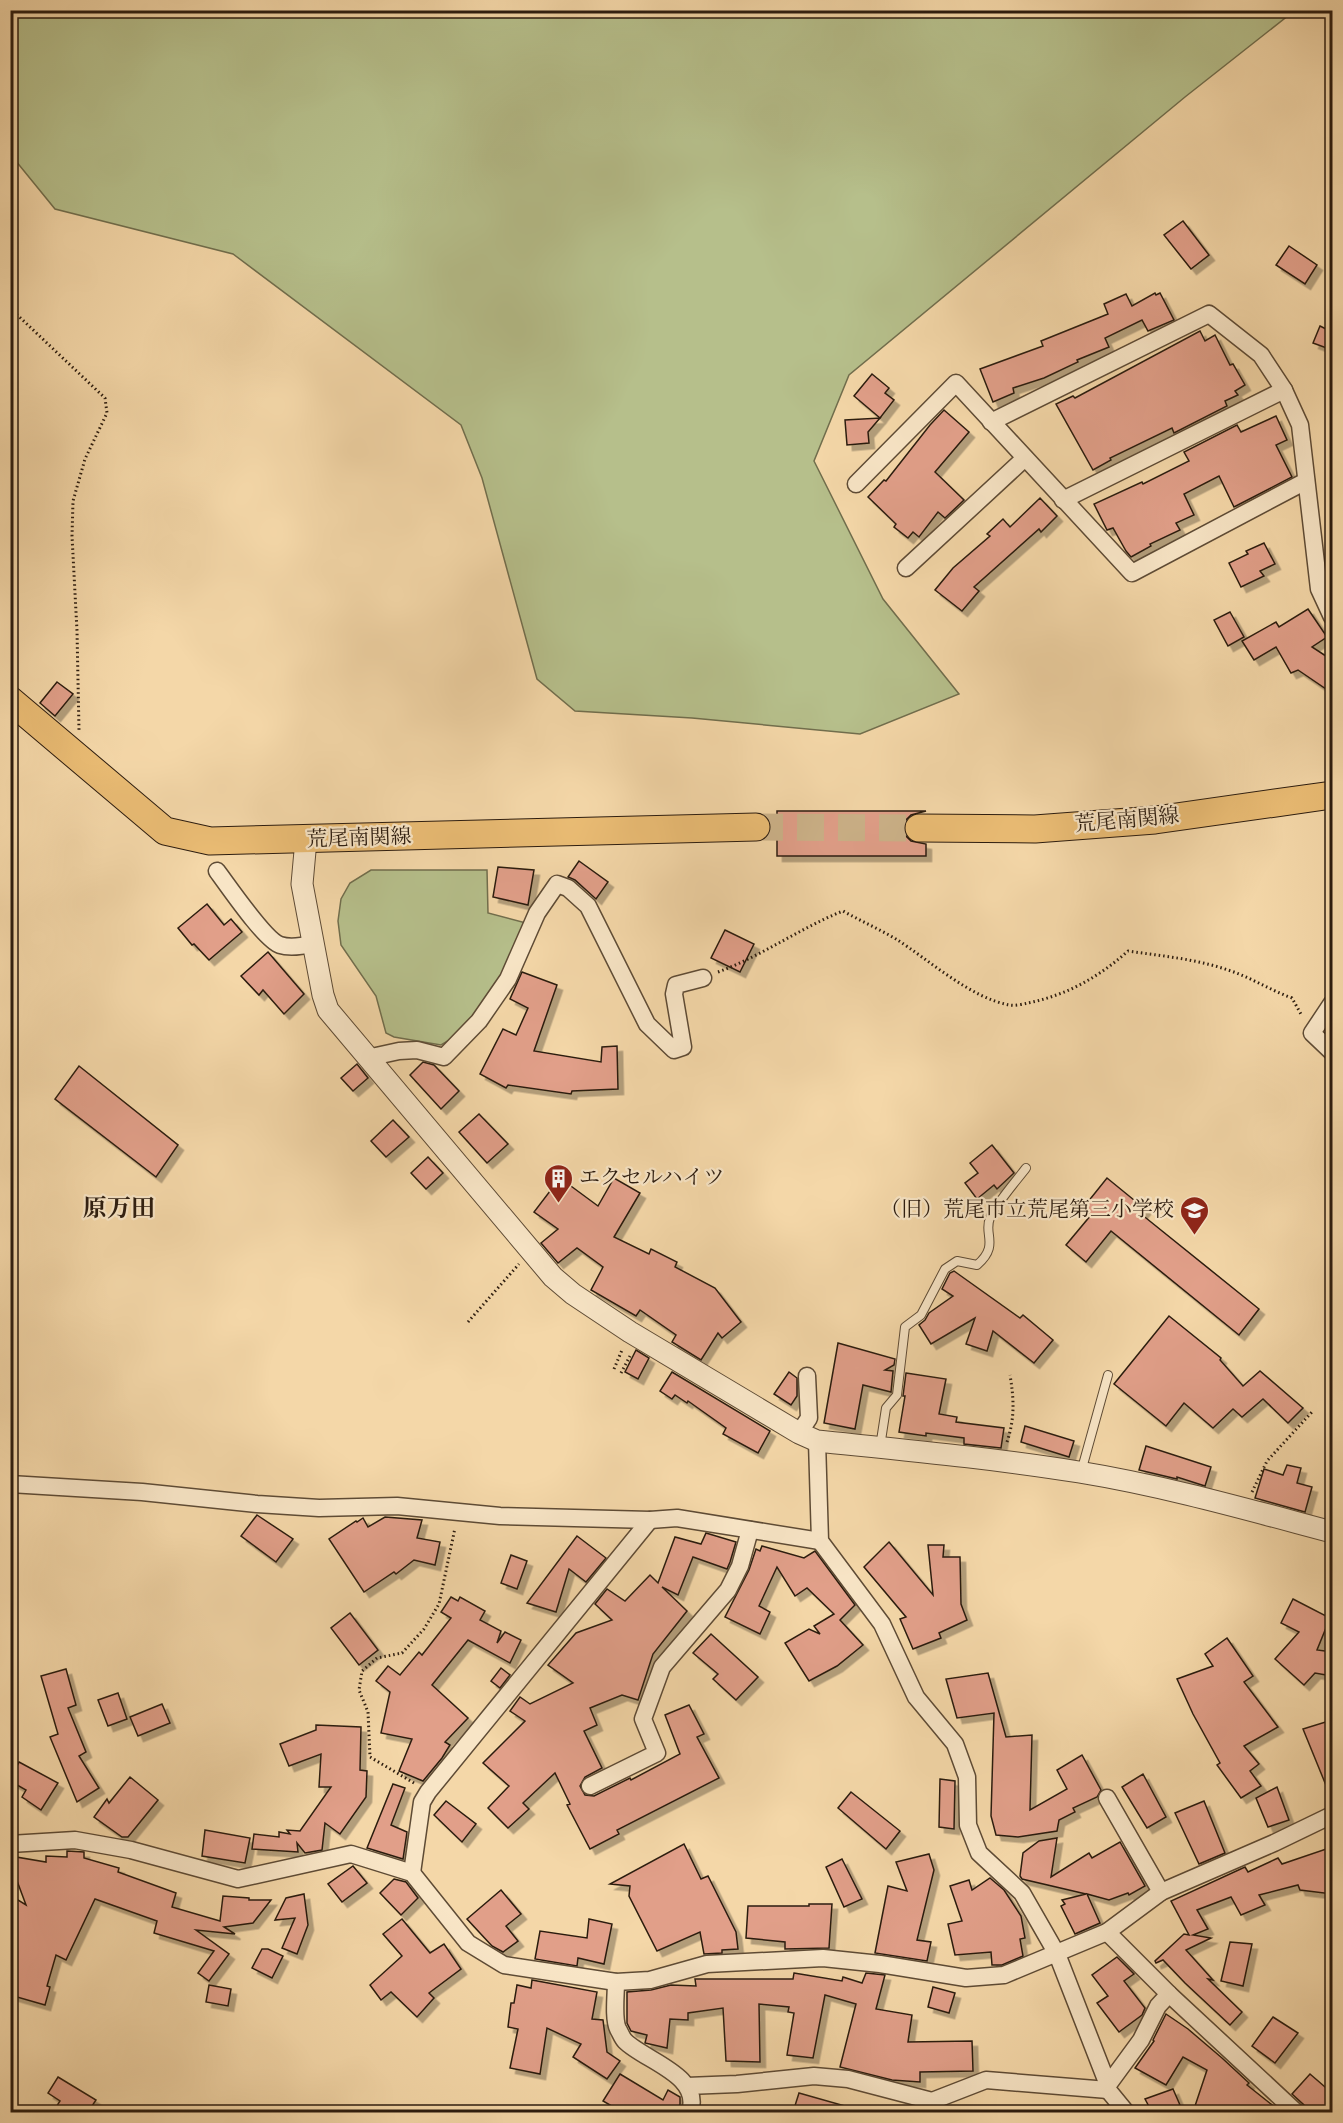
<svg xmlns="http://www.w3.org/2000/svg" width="1343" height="2123" viewBox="0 0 1343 2123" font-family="'Old Standard TT','Noto Serif JP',serif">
	<defs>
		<filter id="shadow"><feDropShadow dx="5.5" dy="5.5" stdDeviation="0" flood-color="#0004"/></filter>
	</defs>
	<rect width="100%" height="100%" fill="#f4d7a8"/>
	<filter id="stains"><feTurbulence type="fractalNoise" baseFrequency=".00333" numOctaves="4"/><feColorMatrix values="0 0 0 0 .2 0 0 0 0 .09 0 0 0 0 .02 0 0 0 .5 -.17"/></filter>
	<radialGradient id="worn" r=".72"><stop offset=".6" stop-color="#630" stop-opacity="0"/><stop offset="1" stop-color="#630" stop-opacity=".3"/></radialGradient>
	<g fill="#b6bf8b" stroke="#716e4d" stroke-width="1.5">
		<path d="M10,11L11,10L1294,11L1185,97L849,375L814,461L883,599L959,694L860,734L692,718L575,711L537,679L482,478L461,425L233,254L55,209L11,155Z"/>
		<path d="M371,870H487L488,913L526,923L513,959L463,1032L441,1045L394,1037L386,1033L376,996L341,945L338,921L341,899L350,883Z"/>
	</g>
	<g fill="#e19f89" stroke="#2c1c0f" stroke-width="1.5" filter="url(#shadow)">
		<path d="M1183,221L1209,255L1191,269L1164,235Z"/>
		<path d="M1289,246L1317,265L1305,284L1276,265Z"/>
		<path d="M1155,293L1156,295L1160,293L1174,320L1148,331L1142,320L1105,338L1109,347L1077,360L1078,362L1044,378L1013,388L1014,393L993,402L980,369L1043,346L1041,341L1108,314L1104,304L1126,294L1132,306Z"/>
		<path d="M1320,326L1332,332V350L1313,343Z"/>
		<path d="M1200,331L1205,341L1215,335L1230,365L1233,364L1245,385L1235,391L1238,395L1225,401L1227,406L1174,433L1172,428L1110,458L1111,460L1093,470L1056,404L1073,396L1075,398Z"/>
		<path d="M872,374L889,388L885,393L894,400L880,418L854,396Z"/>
		<path d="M944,410L969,432L935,472L964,500L945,518L938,512L919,537L913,532L908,538L894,527L896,524L868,497L884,480L886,481L930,425Z"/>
		<path d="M1276,416L1287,440L1276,445L1292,477L1234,507L1219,476L1184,494L1194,515L1176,523L1180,530L1150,544L1151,546L1131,557L1126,551L1113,528L1107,530L1094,504L1142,482L1143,484L1189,461L1184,452L1237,425L1241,432Z"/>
		<path d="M880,418L868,432L869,443L847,445L845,420Z"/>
		<path d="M1040,498L1057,516L1041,532L1039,529L974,587L979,591L962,611L935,590L953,568L990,536L987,534L1003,519L1010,527Z"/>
		<path d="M1264,543L1275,564L1260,571L1264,576L1241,587L1229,563L1248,554L1246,551Z"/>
		<path d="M1308,609L1327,637L1312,647L1332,660V693L1298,670L1291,673L1276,647L1254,660L1242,641L1276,622L1279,627Z"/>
		<path d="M1230,612L1244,637L1228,646L1214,620Z"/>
		<path d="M57,682L73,694L55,716L40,703Z"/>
		<path d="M777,811H926L911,815L905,821L903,828L905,835L911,841L926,844V856H777Z"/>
		<path d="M579,861L608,882L596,899L575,880L568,877Z"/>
		<path d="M498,867L534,870L528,905L493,897Z"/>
		<path d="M207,904L224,925L231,919L242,932L209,960L194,944L192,945L178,928Z"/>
		<path d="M725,930L754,944L740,972L711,958Z"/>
		<path d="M268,952L304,994L284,1014L263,990L259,995L241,976Z"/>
		<path d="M522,972L557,985L534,1051L601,1062L602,1047L617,1046L618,1089L572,1091L571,1094L508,1085L506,1088L480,1074L503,1029L516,1035L528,1008L510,999Z"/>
		<path d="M423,1062L434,1065L459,1091L441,1109L410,1075Z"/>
		<path d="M357,1064L368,1078L353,1091L341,1078Z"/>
		<path d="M79,1066L178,1145L156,1177L55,1099Z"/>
		<path d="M479,1114L508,1144L487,1163L459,1132Z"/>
		<path d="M393,1120L409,1137L386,1157L371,1141Z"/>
		<path d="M992,1145L1014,1173L997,1189L994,1185L977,1199L965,1183L978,1173L970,1163Z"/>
		<path d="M428,1157L443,1173L426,1189L411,1173Z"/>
		<path d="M560,1178L598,1206L614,1178L640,1193L614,1237L649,1254L651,1249L677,1262L675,1267L715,1288L741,1322L722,1338L718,1333L701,1360L672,1342L676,1335L640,1310L636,1316L591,1290L603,1267L577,1248L558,1263L541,1243L558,1229L534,1212Z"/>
		<path d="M1107,1178L1145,1209L1141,1214L1259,1309L1239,1335L1111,1231L1086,1262L1066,1245L1091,1215L1083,1208Z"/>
		<path d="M954,1271L1020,1318L1023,1315L1053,1340L1034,1363L993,1331L987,1351L966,1344L975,1318L931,1344L919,1325L925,1320L929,1313L953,1296L942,1289L950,1273Z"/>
		<path d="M1169,1316L1221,1358L1220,1360L1243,1386L1260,1371L1303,1408L1288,1423L1263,1399L1242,1417L1233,1409L1213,1428L1184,1403L1166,1426L1114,1384Z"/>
		<path d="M838,1343L895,1359L894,1365L885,1370L893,1371L891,1392L863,1385L855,1429L824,1423Z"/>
		<path d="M636,1350L649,1358L638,1379L625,1372Z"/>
		<path d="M672,1372L770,1431L758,1453L723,1434L726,1428L688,1401L687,1403L675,1395L672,1399L660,1391Z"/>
		<path d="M789,1372L797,1378V1396L791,1405L774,1394Z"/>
		<path d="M906,1373L946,1379L939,1414L957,1417L956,1422L1004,1428L1001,1448L964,1444V1438L926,1433V1436L899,1432L905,1396H903Z"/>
		<path d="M1025,1426L1074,1441L1069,1457L1021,1442Z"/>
		<path d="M1146,1446L1211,1467L1205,1486L1177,1477V1479L1139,1470Z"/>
		<path d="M1287,1465L1301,1468L1297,1483L1312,1487L1305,1512L1255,1498L1264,1469L1283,1475Z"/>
		<path d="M257,1515L293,1539L276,1562L241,1536Z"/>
		<path d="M385,1517L422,1520L417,1538L440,1542L435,1565L414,1560L396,1574L394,1572L364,1592L329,1539L356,1521L357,1522L363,1518L368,1527Z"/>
		<path d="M706,1533L736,1542L730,1562L727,1569L693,1557L678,1595L662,1587L687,1611L653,1654L638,1700L622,1695L590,1708L597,1725L584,1731L602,1768L585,1777L580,1786L585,1795L594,1796L630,1778L631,1780L680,1754L665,1715L689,1705L704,1734L697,1737L719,1778L617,1830L619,1834L590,1849L567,1805L570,1804L555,1773L523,1803L529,1809L508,1828L488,1808L509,1786L483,1763L525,1721L510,1711L520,1697L530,1704L573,1683L548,1665L576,1633L612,1620L595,1604L607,1589L625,1601L650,1575L658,1583L675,1537L701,1544Z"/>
		<path d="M577,1536L606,1558L586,1582L569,1569L556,1612L527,1603Z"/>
		<path d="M889,1542L933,1595L928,1545H944L943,1557H960L961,1604L967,1620L939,1633L941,1638L913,1649L900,1619L906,1617L864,1567Z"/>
		<path d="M762,1546L804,1558L815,1551L855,1605L840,1620L863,1645L837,1666L809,1681L785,1643L809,1629L820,1634L814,1626L834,1614L807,1588L795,1596L777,1567L759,1606L770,1612L760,1634L725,1617L749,1570L756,1549L760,1551Z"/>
		<path d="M511,1555L527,1561L517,1589L501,1583Z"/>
		<path d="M451,1597L458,1601L460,1597L485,1611L480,1620L501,1631L497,1643L505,1632L521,1640L510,1663L468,1640L432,1685L468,1718L445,1742L450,1745L442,1758L423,1781L399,1771L412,1739L381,1733L390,1692L376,1681L388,1666L400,1675L419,1652L422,1655L451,1618L441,1612Z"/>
		<path d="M1293,1599L1330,1618L1317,1650L1332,1652V1676L1315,1673L1304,1685L1275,1659L1299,1632L1281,1623Z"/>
		<path d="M350,1613L378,1650L359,1665L331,1628Z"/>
		<path d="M711,1634L758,1677L736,1700L713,1679L718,1674L693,1653Z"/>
		<path d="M1227,1638L1253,1676L1244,1682L1278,1727L1244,1746L1259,1764L1250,1771L1261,1786L1241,1798L1217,1765L1220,1763L1193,1714L1177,1679L1213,1666L1205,1654Z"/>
		<path d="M501,1668L510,1675L500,1688L491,1681Z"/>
		<path d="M66,1669L76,1705L68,1708L86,1752L79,1756L99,1788L77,1802L50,1737L58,1734L41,1676Z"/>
		<path d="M988,1673L1006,1737L1032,1735L1030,1810L1067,1789L1057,1770L1082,1755L1101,1790L1097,1797L1073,1808L1075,1812L1059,1820L1057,1831L1018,1837L996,1835L991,1816L994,1713L957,1718L946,1679Z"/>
		<path d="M118,1693L127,1719L108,1726L98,1700Z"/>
		<path d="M162,1704L170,1723L138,1736L130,1717Z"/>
		<path d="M1332,1720V1800L1303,1729Z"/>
		<path d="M316,1725L361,1727L360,1770L367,1771L366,1797L340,1834L325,1823L322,1850L305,1853L297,1843L298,1852L252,1849L254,1834L279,1837V1832L290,1834L287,1830L300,1831L331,1787H319L321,1754L289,1766L280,1744L316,1730Z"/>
		<path d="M19,1762L58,1783L41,1810L22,1797L26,1790L10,1781Z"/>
		<path d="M1143,1774L1166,1817L1147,1828L1122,1787Z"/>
		<path d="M130,1777L158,1800L128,1837H122L94,1817L107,1799L109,1803Z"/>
		<path d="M940,1779L955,1781L954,1829L939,1827Z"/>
		<path d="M393,1784L405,1788L391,1825L407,1832L403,1859L367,1848Z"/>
		<path d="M1277,1787L1289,1820L1268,1827L1256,1798Z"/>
		<path d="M851,1792L900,1831L886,1849L838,1808Z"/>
		<path d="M446,1801L476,1824L462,1842L434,1815Z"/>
		<path d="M1204,1801L1225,1853L1199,1864L1175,1813Z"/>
		<path d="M205,1830L250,1838L245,1863L202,1856Z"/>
		<path d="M1057,1838L1051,1877L1089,1853L1092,1858L1120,1842L1145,1886L1129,1895L1128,1893L1109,1900L1087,1894L1100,1923L1075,1934L1061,1906L1065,1904L1062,1900L1086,1894L1022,1879L1020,1876L1023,1853L1039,1841Z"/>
		<path d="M684,1844L701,1879L708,1876L736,1932L738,1949L722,1950V1953L704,1954L700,1932L657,1951L629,1896L630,1886L610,1884Z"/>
		<path d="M1332,1847V1894L1300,1890L1298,1885L1259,1895L1265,1905L1241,1915L1231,1897L1197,1910L1208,1929L1193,1935L1211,1938L1186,1950L1213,1980L1208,1979L1242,2012L1230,2025L1185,1983L1163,1960L1156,1963L1155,1961L1184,1934L1189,1935L1171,1901L1245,1867L1248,1872L1278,1858L1282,1864Z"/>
		<path d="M67,1851L84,1852V1858L119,1868L118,1872L176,1893L172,1907L220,1921L223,1896L249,1898V1900H271L253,1923L224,1927L235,1934L196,1930L229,1954L209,1981L198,1973L214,1951L154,1933L157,1921L95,1899L66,1960L56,1955L47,1986L50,1987L45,2005L10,1995V1895L26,1905L10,1862V1856L46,1862V1856L67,1857Z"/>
		<path d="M929,1854L934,1870L917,1940L931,1942L927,1961L875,1953L888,1886L907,1891L896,1862Z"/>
		<path d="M842,1859L862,1899L844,1907L826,1867Z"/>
		<path d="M353,1866L367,1883L342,1902L328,1884Z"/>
		<path d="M990,1878L1004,1890L1021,1916L1025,1938L1020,1939L1023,1956L1002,1965H992L991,1952L955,1955L948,1924L962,1921L950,1886L969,1880L972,1890Z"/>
		<path d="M394,1879L406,1882L418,1898L401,1915L380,1893Z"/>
		<path d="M501,1890L521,1914L506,1926L518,1941L503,1952L492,1946L467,1919Z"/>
		<path d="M304,1894L308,1925L297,1954L282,1948L295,1918L275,1920L286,1898Z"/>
		<path d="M809,1904H832L829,1948L785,1949V1942L746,1938L748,1906H809Z"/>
		<path d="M402,1919L430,1953L444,1944L461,1969L429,1993L434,1998L417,2017L391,1992L381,2000L370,1985L402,1956L383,1934Z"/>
		<path d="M589,1919L612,1924L604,1964L578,1958L577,1966L535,1959L540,1931L587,1938Z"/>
		<path d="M1230,1942L1252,1944L1243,1986L1221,1981Z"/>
		<path d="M262,1949H268L283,1956L272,1978L252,1968Z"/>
		<path d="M1117,1957L1134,1974L1124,1981L1145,2008L1142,2015L1119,2032L1097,2003L1108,1996L1092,1975Z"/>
		<path d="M794,1973L842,1981L843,1977L862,1983L866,1973L885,1975L876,2009L912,2015L908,2042L972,2041L973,2071L920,2072V2082L892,2080L840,2067L856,2004L825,1995L813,2058L787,2055L794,2013L788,2012L789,2007L759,2004L760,2062L726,2061L723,2008L688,2013V2020L670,2019L667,2048L645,2043L647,2035L631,2031L627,2023V1992L651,1990L671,1985L696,1986L695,1979H793Z"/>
		<path d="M532,1980L597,1992L592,2019L603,2020L607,2052L620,2061L607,2079L573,2057L581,2044L547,2028L540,2074L510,2068L518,2029L508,2027L511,2003H514L517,1985L531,1988Z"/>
		<path d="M209,1985L231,1989L228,2006L206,2002Z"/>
		<path d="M933,1987L955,1993L949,2013L928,2007Z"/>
		<path d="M1166,2014L1188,2029L1222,2058L1249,2083L1247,2085L1281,2112H1193L1207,2070L1183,2057L1166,2085L1135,2068L1154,2041L1153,2040Z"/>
		<path d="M1273,2017L1298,2033L1275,2063L1252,2046Z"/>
		<path d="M620,2074L663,2100L668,2090L680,2097V2104L678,2109L680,2112H622L603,2101Z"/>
		<path d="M1310,2074L1332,2093V2112H1306L1304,2105L1292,2094Z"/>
		<path d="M58,2077L96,2100L88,2112H53L60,2101L48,2093Z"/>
		<path d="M1173,2089L1180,2105L1159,2112H1152L1145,2099Z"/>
		<path d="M799,2093L852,2108L851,2112H793Z"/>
	</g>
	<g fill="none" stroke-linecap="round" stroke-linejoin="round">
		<path stroke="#ccb289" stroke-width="27" stroke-dasharray="27 14" stroke-linecap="butt" d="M756,827L919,828"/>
		<defs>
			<g id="service">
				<path d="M880,1447L886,1408L897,1395L905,1327L921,1315L945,1269L957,1261L977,1265C1000,1245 983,1234 990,1218C995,1205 1017,1180 1026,1168"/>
				<path d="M1081,1472L1108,1375"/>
			</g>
			<g id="minor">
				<path d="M991,422L1209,314L1261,355L1284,390L1300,425L1319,589L1332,617"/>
				<path d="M856,484L956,383L1132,573L1306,481"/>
				<path d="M1063,500L1284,390"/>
				<path d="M906,568L1025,458"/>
				<path d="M217,871C229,887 265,940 280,945C289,948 303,946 312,944"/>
				<path d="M1332,1003L1312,1033L1332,1052"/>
				<path d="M367,1058L399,1051L417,1050L444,1057L479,1021L508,979L537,913L557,884L568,888L588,906L647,1024L674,1050L683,1047L674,994L676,985L703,978"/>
				<path d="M799,1433L809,1418L807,1376"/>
				<path d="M817,1441L820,1541L882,1624L916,1697L955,1744L967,1777L968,1825L979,1853L1022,1893L1057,1954L1108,2085V2090L1126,2112"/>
				<path d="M10,1484L142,1492L257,1504L319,1508L397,1506L500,1516L650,1520L677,1518L820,1541"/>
				<path d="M590,1786L657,1753L643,1719L662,1667L728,1590L740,1566L750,1530"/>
				<path d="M1107,1798L1161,1892"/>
				<path d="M10,1844L75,1840L131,1850L238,1879L351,1854L412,1873L468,1943L504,1965L616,1982L650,1980L707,1964L823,1958L880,1964L966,1978L1004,1975L1107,1932L1161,1892L1274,1843L1332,1815"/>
				<path d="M412,1873L422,1802L428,1792L650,1520"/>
				<path d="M1107,1932L1169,1994L1296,2112"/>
				<path d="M616,1982C616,1994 613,2019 618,2029C620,2032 622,2038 625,2041C645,2061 702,2075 690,2112"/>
				<path d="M1108,2085L1141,2040L1158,2006L1169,1994"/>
				<path d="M687,2086L737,2084L814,2076L848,2079L932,2101L986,2080L1108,2090"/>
			</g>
			<path id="tertiary" d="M306,840L302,884L323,995L328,1010L553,1277L573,1294L630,1332L799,1433L817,1441C904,1450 992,1458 1079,1472C1165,1486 1249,1510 1332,1532"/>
			<g id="primary">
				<path d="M10,700L165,831L210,841L756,827"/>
				<path d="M919,828L1035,829L1155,820L1332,795"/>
			</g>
		</defs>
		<use href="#service" stroke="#5e4b35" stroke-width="10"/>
		<use href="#minor" stroke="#5e4b35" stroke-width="19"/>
		<use href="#tertiary" stroke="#5e4b35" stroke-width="23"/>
		<use href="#primary" stroke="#2c1c0f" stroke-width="29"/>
		<g stroke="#2c1c0f" stroke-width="3" stroke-dasharray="1.5 3" stroke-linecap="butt">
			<path d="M10,308L105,398L107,413L85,459L73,501L72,536L77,631L79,730"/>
			<path d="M718,972C762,956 800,928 843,911C861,921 879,929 896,939C929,960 972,999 1010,1005C1016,1006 1023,1004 1028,1003C1067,995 1099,977 1128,951C1162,956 1196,959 1228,970C1250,977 1270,990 1292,998L1302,1016"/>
			<path d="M468,1322L519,1264"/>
			<path d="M614,1369L622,1350"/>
			<path d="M621,1373L630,1356"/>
			<path d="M1007,1442C1015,1418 1014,1399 1010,1375"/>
			<path d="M1252,1492L1267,1461L1312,1412"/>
			<path d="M414,1783L370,1757L368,1712L359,1690L362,1671L377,1658L402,1653L424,1629L439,1604L455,1528"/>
		</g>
		<use href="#service" stroke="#f8e5c6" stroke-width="8"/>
		<use href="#minor" stroke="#f8e5c6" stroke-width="16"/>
		<use href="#tertiary" stroke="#f8e5c6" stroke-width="21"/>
		<use href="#primary" stroke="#eabc74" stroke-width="27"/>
	</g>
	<defs>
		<symbol id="building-pin" viewBox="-11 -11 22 30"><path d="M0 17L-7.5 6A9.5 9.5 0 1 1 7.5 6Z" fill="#8f2418" stroke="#f8e5c6"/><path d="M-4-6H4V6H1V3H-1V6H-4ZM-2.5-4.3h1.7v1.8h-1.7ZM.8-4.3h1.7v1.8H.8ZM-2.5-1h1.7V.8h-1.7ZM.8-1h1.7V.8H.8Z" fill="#fff"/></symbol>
		<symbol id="school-pin" viewBox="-11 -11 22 30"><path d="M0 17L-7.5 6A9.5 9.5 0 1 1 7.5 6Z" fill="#8f2418" stroke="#f8e5c6"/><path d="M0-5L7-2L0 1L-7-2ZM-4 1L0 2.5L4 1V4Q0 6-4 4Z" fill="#fff"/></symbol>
	</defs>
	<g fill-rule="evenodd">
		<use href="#building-pin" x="542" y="1162" width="33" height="45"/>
		<use href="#school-pin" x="1178" y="1194" width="33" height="45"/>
	</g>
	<g text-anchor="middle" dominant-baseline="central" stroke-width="4.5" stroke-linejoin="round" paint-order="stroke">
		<g font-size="21" fill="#2c1c0f" stroke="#f8e5c6">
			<text transform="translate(1127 821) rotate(-5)">荒尾南関線</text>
			<text transform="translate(359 839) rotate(-2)">荒尾南関線</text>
		</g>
		<g font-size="21" fill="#2c1c0f" stroke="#f8e5c6" text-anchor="start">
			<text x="579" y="1178">エクセルハイツ</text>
			<text x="1174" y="1210" text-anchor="end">（旧）荒尾市立荒尾第三小学校</text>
		</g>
		<g font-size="24" font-weight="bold" fill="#2c1c0f" stroke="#f8e5c6">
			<text x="119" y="1210">原万田</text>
		</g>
	</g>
	<rect width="1343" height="2123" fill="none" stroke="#f4d7a8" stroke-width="36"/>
	<rect x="12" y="12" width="1319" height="2099" fill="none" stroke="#2c1c0f" stroke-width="3"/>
	<rect x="18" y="18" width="1307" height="2087" fill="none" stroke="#2c1c0f" stroke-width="1.5"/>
	<rect width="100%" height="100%" filter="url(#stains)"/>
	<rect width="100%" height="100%" fill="url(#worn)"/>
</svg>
